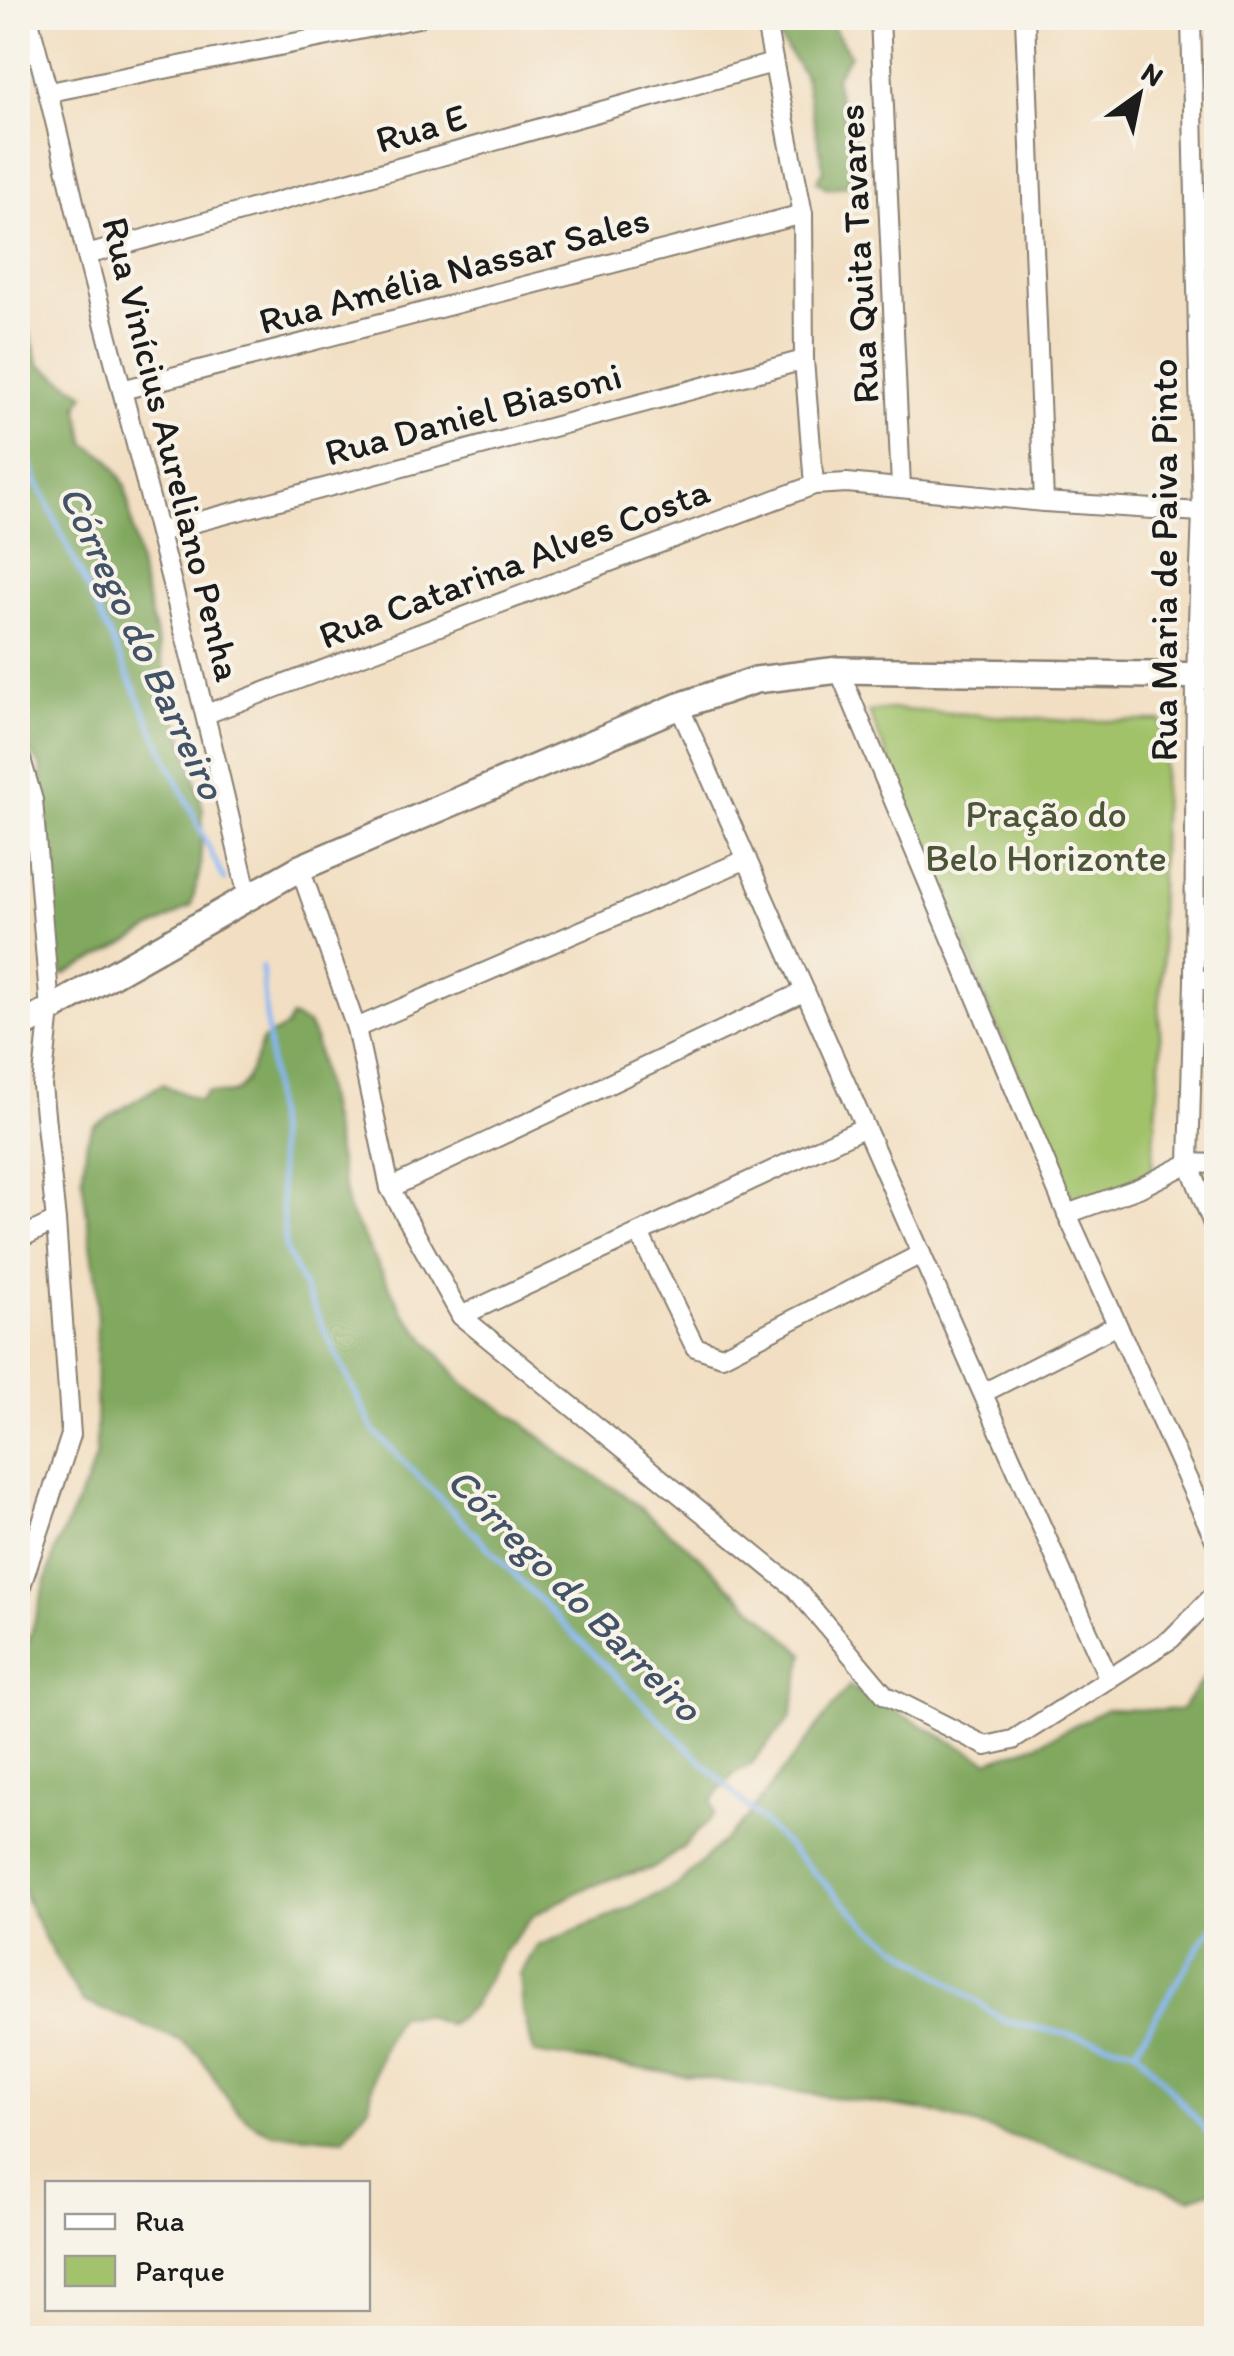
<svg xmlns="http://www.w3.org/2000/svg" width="1234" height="2356" viewBox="0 0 1234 2356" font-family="Itim,sans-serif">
	<rect width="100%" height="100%" fill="#f7f3e8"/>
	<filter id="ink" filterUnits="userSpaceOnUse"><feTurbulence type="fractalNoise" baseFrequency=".01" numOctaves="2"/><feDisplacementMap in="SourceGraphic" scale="20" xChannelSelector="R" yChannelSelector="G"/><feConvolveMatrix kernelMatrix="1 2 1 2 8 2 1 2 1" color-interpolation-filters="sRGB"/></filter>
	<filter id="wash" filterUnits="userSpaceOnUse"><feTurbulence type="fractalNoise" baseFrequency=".0048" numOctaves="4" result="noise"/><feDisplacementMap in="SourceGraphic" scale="40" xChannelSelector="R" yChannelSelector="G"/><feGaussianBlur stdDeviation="2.25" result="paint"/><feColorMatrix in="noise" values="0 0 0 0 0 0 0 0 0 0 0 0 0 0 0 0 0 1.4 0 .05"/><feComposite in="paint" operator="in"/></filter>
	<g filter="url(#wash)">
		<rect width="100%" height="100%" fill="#f2dfc3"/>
		<path fill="#a2c26b" stroke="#5f6f44" stroke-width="2.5" d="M889,709L1070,721H1162L1164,752L1159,916L1163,963L1159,1011L1161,1052L1152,1171L1127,1185L1073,1205L1008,1049L989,1010L972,960L869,712Z"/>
		<g fill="#81a85f" stroke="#4e623e" stroke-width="2.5">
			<path d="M765,18H828L850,55L835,78L843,116L858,143L862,162L847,185L828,189L817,181L824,170L804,74Z"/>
			<path d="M18,298L39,364L85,394L78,406L86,444L109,459L125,485L141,575L161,657L203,809L200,870L191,906L119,947L63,975L54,956L41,766L18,735Z"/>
			<path d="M291,1017L308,1024L315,1039L348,1209L404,1313L464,1384L521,1421L566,1458L622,1493L700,1557L729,1586L804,1654L791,1717L751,1764L734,1774L711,1801L715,1814L682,1848L654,1868L613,1878L582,1890L534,1915L502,1954L472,2007L448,2025L422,2015L398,2016L387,2037L375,2071L369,2106L344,2139L272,2133L253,2124L232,2106L200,2056L180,2040L82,2001L47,1943L27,1903L18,1875V1657L29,1640L55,1550L87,1482L96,1454L97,1287L82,1179L87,1140L94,1126L162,1084L200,1101L207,1092C231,1095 238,1097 249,1073C254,1062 259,1053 262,1040L286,1027Z"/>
			<path d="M1216,1661V2189L1190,2198L1079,2157L933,2112L534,2053L523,2011L520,1975L537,1946L609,1917L678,1885L743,1822L849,1686L988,1761L1037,1744L1107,1709L1181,1710Z"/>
		</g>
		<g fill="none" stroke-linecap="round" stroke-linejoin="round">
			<g stroke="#88b7f3" stroke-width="5">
				<path d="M18,426L36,479L224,880"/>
				<path d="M18,507L36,479"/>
				<path d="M262,967L286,1251L374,1431L569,1630L866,1924L1004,2021L1136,2049"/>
				<path d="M1136,2049L1203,1940L1216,1923"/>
				<path d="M1136,2049L1216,2142"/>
			</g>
		</g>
	</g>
	<g filter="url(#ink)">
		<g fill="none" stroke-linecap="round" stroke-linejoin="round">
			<defs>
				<g id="street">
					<path d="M28,18C53,103 70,190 92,276C146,483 201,689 248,897"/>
					<path d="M765,18L803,214L804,360L814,485"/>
					<path d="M880,18L901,487"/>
					<path d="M1025,18L1044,502"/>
					<path d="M1191,18L1202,512L1196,676L1194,980L1189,1163L1216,1232"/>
					<path d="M50,92L418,18"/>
					<path d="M87,255L773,63"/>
					<path d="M122,390L803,214"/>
					<path d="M159,532L804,360"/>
					<path d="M839,670L1067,1214L1216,1542"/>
					<path d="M679,706L1109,1679"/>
					<path d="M206,714L814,485L847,483L1044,502L1216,513"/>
					<path d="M18,749L33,800L50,1010L42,1086L56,1221L71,1435L18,1595"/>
					<path d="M300,868L356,1028L390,1188L461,1316L795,1588L885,1695L986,1746L1013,1740L1171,1639L1216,1593"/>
					<path d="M1194,980H1216"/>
					<path d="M356,1028L747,859"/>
					<path d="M390,1188L805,991"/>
					<path d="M1067,1214L1139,1188L1189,1163L1216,1164"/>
					<path d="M639,1233L695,1347L722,1356L921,1254"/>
					<path d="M18,1239L56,1221"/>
					<path d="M461,1316L865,1127"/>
					<path d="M983,1393L1117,1325"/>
				</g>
				<path id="secondary" d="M18,1028L300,868L679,706L756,680L839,670L1216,676"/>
			</defs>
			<use href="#street" stroke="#877e70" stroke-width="22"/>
			<use href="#secondary" stroke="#877e70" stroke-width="30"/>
			<use href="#street" stroke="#fff" stroke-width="18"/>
			<use href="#secondary" stroke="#fff" stroke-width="25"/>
		</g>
	</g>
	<g text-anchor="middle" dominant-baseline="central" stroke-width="8" stroke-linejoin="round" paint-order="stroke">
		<g font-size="38" fill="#1c1c1c" stroke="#f7f3e8">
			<text transform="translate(421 128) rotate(-16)">Rua E</text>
			<text transform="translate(858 254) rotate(-93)">Rua Quita Tavares</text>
			<text transform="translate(454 270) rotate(-15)">Rua Amélia Nassar Sales</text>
			<text transform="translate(473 414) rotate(-15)">Rua Daniel Biasoni</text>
			<text transform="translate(172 449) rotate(76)">Rua Vinícius Aureliano Penha</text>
			<text transform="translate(1164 560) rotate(-90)">Rua Maria de Paiva Pinto</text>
			<text transform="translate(514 563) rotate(-21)">Rua Catarina Alves Costa</text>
		</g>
		<g font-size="38" fill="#4b5638" stroke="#f7f3e8">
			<text x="1046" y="814">Pração do<tspan x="1046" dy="44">Belo Horizonte</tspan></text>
		</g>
		<g font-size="40" font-style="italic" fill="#425267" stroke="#f7f3e8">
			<text transform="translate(143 642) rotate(65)">Córrego do Barreiro</text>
			<text transform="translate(575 1594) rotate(45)">Córrego do Barreiro</text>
		</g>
	</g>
	<rect width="1234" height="2356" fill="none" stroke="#f7f3e8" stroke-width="60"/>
	<rect x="45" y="2181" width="325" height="130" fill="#f7f3e8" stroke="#9f9d96" stroke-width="2.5"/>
	<rect x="65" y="2214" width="50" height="15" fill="#ffffff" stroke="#9f9d96" stroke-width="2.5"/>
	<text x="135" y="2231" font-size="30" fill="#1c1c1c">Rua</text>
	<rect x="65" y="2256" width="50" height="30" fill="#a2c26b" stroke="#9f9d96" stroke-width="2.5"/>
	<text x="135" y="2281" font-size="30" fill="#1c1c1c">Parque</text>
	<g transform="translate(1139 95) rotate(33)" stroke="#f7f3e8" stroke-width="8" paint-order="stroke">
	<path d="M0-8L18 38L0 25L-18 38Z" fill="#1c1c1c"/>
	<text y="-15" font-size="28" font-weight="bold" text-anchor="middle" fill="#1c1c1c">N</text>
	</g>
</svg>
